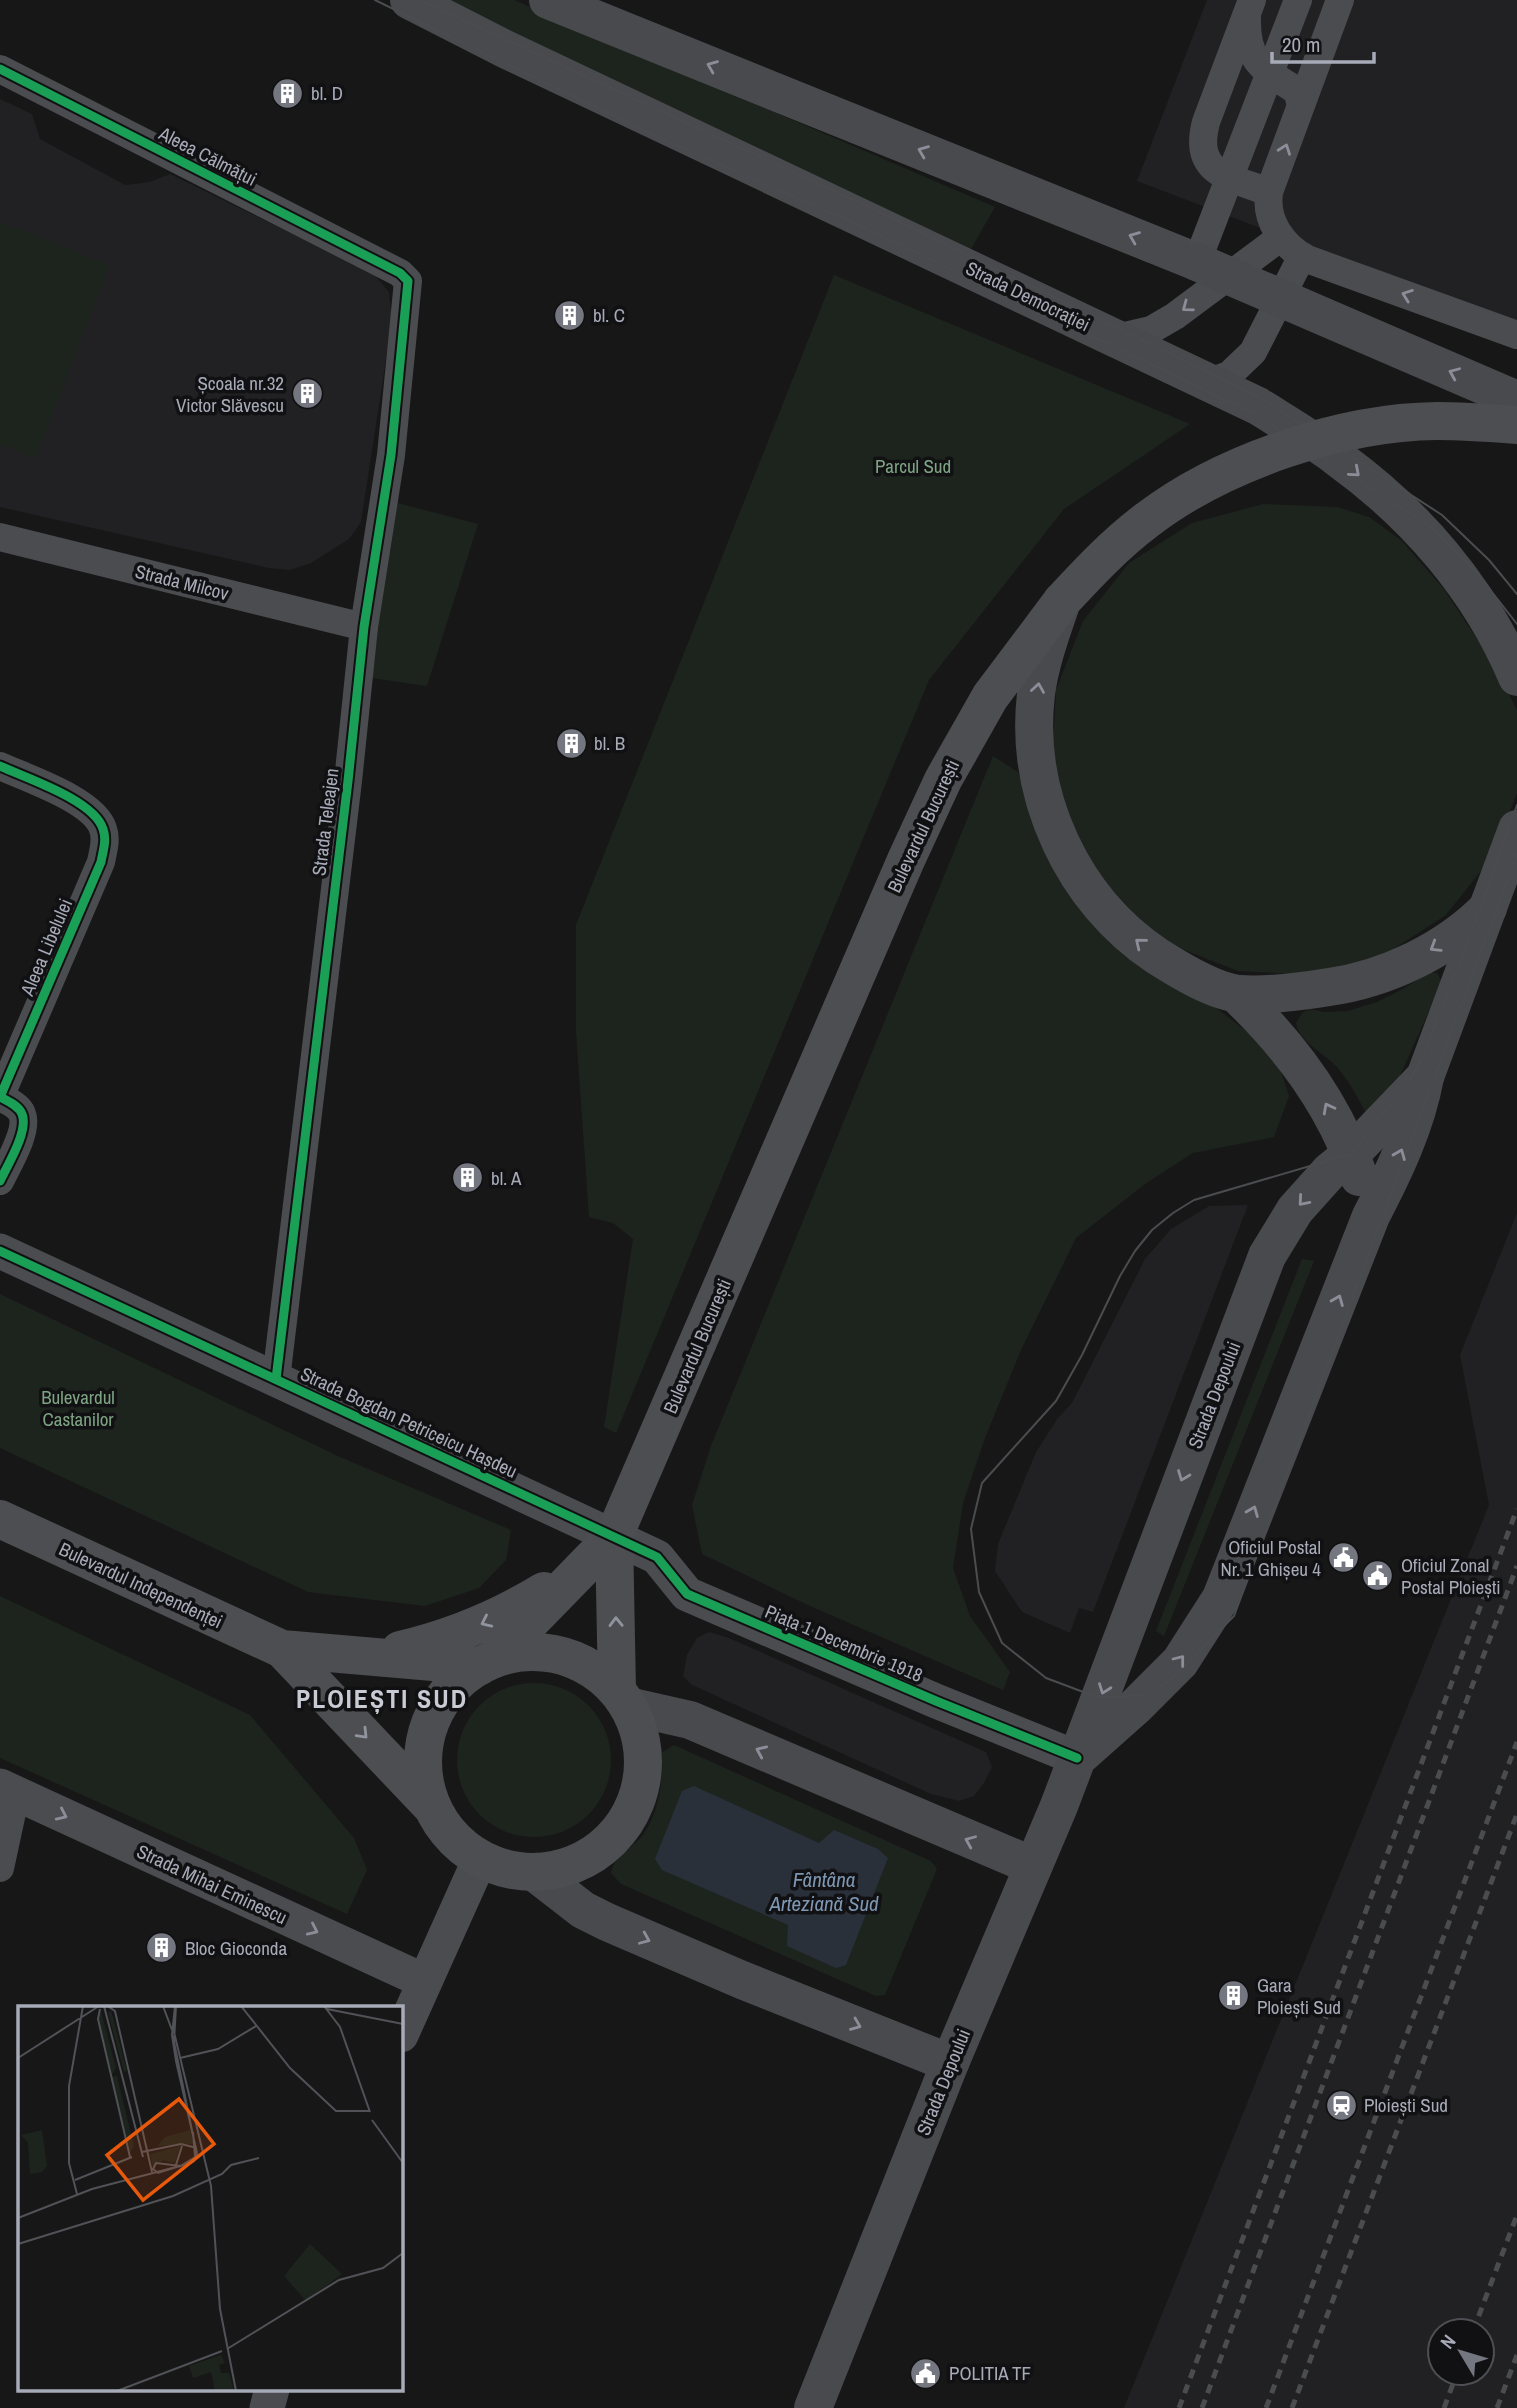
<svg xmlns="http://www.w3.org/2000/svg" width="1517" height="2408" viewBox="0 0 1517 2408" font-family="'Archivo Narrow',sans-serif">
	<rect width="100%" height="100%" fill="#171717"/>
	<g fill="#212123" fill-rule="evenodd">
		<path d="M1207,0H1517V326L1137,181Z"/>
		<path d="M0,99L32,114L40,139L125,185L150,182L170,174L373,273L389,292L392,320L361,522L349,539L311,563L290,570L269,568L0,507Z"/>
		<path d="M1248,1205L1093,1612L1079,1608L1070,1633L1022,1612L995,1571L998,1544L1036,1452L1058,1418L1072,1403L1145,1259L1171,1229L1209,1206Z"/>
		<path d="M1517,1213V2408H1124L1489,1505L1460,1355ZM1440,2331H1482V2373H1440Z"/>
		<path d="M709,1632L729,1638L986,1752L992,1767L984,1783L974,1796L959,1801L931,1794L692,1685L683,1676L687,1655L697,1638Z"/>
	</g>
	<g fill="#1d241e">
		<path d="M443,0H514L995,207L971,249Z"/>
		<path d="M0,222L110,265L35,458L0,445Z"/>
		<path d="M834,275L1190,424L1064,509L929,680L616,1433L604,1427L633,1239L613,1223L589,1217L576,1031V925Z"/>
		<path d="M394,502L478,524L427,686L371,678Z"/>
		<path d="M1263,504L1337,507L1369,517L1401,540L1443,588L1491,660L1517,710V793L1492,857L1446,915L1384,955L1312,975L1238,971L1169,944L1111,898L1071,836L1052,764L1056,690L1083,621L1129,563L1192,523Z"/>
		<path d="M993,756L1018,772L1041,840L1198,994L1275,1053L1289,1096L1274,1137L1193,1153L1145,1184L1076,1238L1021,1350L985,1438L963,1503L953,1568L970,1616L1010,1672L1003,1690L810,1606L702,1554L692,1505L711,1446Z"/>
		<path d="M1428,973H1437L1442,982L1390,1098L1367,1115C1358,1098 1349,1081 1337,1067C1323,1052 1300,1043 1296,1023L1302,1013L1310,1009L1324,1012L1348,1011L1377,1002L1403,989Z"/>
		<path d="M1302,1259L1314,1261L1164,1636L1156,1631Z"/>
		<path d="M0,1294L340,1457L511,1530L506,1560L479,1588L425,1606L308,1592L0,1448Z"/>
		<path d="M0,1596L250,1715L354,1838L367,1870L347,1914L0,1758Z"/>
		<circle cx="534" cy="1760" r="77"/>
		<path d="M674,1745L931,1861L937,1869L885,1995L876,1996L621,1884L611,1873C615,1853 635,1848 645,1832C659,1810 664,1779 661,1753Z"/>
	</g>
	<path fill="#293039" d="M694,1786L819,1843L834,1830L878,1849L888,1858L846,1965L836,1968L787,1946L788,1925L662,1870L655,1859L682,1791Z"/>
	<g fill="none" stroke-linecap="round" stroke-linejoin="round">
		<g stroke="#4a4c50" stroke-width="28">
			<path d="M1252,0L1206,122C1192,174 1229,177 1269,192"/>
			<path d="M1340,0L1269,192C1265,221 1282,245 1307,259L1517,335"/>
			<path d="M1247,19C1246,63 1265,70 1297,91L1301,105"/>
			<path d="M0,69L400,273L408,281L391,455L364,627L348,781L276,1379"/>
			<path d="M1117,338L1151,330L1175,316L1281,237"/>
			<path d="M1210,382L1229,375L1253,352L1302,256"/>
			<path d="M0,537L364,627"/>
			<path d="M0,766C26,778 94,800 103,829C107,840 103,851 101,862L0,1097C8,1101 19,1106 22,1114C29,1131 7,1166 0,1181"/>
			<path d="M0,1868L16,1794"/>
		</g>
		<g stroke="#4a4c50" stroke-width="35">
			<path d="M0,1251L657,1557L687,1594L936,1701L1077,1758"/>
			<path d="M0,1786L424,1981"/>
			<path d="M401,2035L480,1859"/>
			<path d="M267,2408L272,2389"/>
		</g>
		<g stroke="#494a4e" stroke-width="38">
			<path d="M409,0L507,50L1258,406C1285,423 1314,440 1339,459C1416,515 1480,589 1517,677"/>
			<path d="M548,0L1197,262"/>
			<path d="M1060,607C1050,636 1040,664 1036,694C1024,796 1073,900 1157,956C1179,970 1213,991 1239,994C1269,996 1299,992 1329,987C1386,979 1447,950 1488,908"/>
			<path d="M1236,994C1290,1045 1335,1105 1359,1177"/>
			<path d="M628,1706L690,1720L1033,1866"/>
			<path d="M1082,1754L1136,1706L1180,1662L1221,1598L1371,1216C1394,1172 1416,1126 1425,1077L1517,829"/>
			<path d="M534,1872L583,1910L607,1922L742,1980L950,2063"/>
			<path d="M813,2408L950,2063L1059,1806L1267,1256L1295,1210L1330,1171L1351,1154L1425,1077"/>
		</g>
		<g stroke="#4d4e51" stroke-width="38">
			<path d="M0,1519L282,1649L480,1666"/>
			<path d="M614,1536L617,1690"/>
			<path d="M282,1649L432,1807"/>
			<path d="M400,1650C452,1638 498,1619 544,1591"/>
			<circle cx="533" cy="1762" r="110"/>
			<path d="M494,1659L614,1536L906,860L943,780L990,697L1062,601"/>
		</g>
		<g stroke="#4a4c4f" stroke-width="2">
			<path d="M375,0L649,133L863,227L1253,413L1431,527L1477,573L1517,624"/>
			<path d="M420,0L871,208L1263,399L1442,515L1489,560L1517,594"/>
			<path d="M1517,805L1476,920L1422,1059L1410,1079L1351,1154L1194,1200L1173,1213L1152,1230L1135,1251L1120,1276L1082,1355L1056,1401L982,1483L971,1529L979,1592L1002,1643L1046,1678L1094,1696L1121,1697L1147,1694L1168,1682L1234,1616L1517,855"/>
		</g>
		<g stroke="#4a4c4f" stroke-width="5" stroke-dasharray="9 7" stroke-linecap="butt">
			<path d="M1473,2331L1517,2215"/>
			<path d="M1179,2408L1517,1509"/>
			<path d="M1202,2408L1517,1566"/>
			<path d="M1266,2408L1517,1742"/>
			<path d="M1292,2408L1517,1814"/>
			<path d="M1444,2408L1457,2373"/>
			<path d="M1497,2408L1517,2355"/>
		</g>
		<path stroke="#4a4c50" stroke-width="28" d="M1197,262L1298,0"/>
		<path stroke="#494a4e" stroke-width="38" d="M1197,262L1517,400"/>
		<path stroke="#4d4e51" stroke-width="38" d="M1062,601C1089,572 1115,544 1147,520C1223,462 1342,422 1437,421C1464,421 1490,423 1517,425"/>
		<defs>
			<g id="cycleway">
				<path d="M0,69L400,273L408,281L391,455L364,627L348,781L276,1379"/>
				<path d="M0,766C26,778 94,800 103,829C107,840 103,851 101,862L0,1097C8,1101 19,1106 22,1114C29,1131 7,1166 0,1181"/>
				<path d="M0,1251L657,1557L687,1594L936,1701L1077,1758"/>
			</g>
		</defs>
		<use href="#cycleway" stroke="#111113" stroke-width="13"/>
		<use href="#cycleway" stroke="#1a9f57" stroke-width="9"/>
	</g>
	<defs><path id="oneway-chevron" d="M-2-3.5L2.5 0L-2 3.5" fill="none" stroke-width="1.6" stroke-linecap="round" stroke-linejoin="round" transform="scale(1.75)"/></defs>
	<g stroke="#8b8e98">
		<use href="#oneway-chevron" transform="translate(712 66) rotate(-158)"/>
		<use href="#oneway-chevron" transform="translate(923 151) rotate(-158)"/>
		<use href="#oneway-chevron" transform="translate(1134 237) rotate(-158)"/>
		<use href="#oneway-chevron" transform="translate(1454 373) rotate(-157)"/>
		<use href="#oneway-chevron" transform="translate(1355 472) rotate(41)"/>
		<use href="#oneway-chevron" transform="translate(1038 688) rotate(-81)"/>
		<use href="#oneway-chevron" transform="translate(1140 943) rotate(-141)"/>
		<use href="#oneway-chevron" transform="translate(1435 947) rotate(148)"/>
		<use href="#oneway-chevron" transform="translate(1328 1108) rotate(-118)"/>
		<use href="#oneway-chevron" transform="translate(1400 1154) rotate(-68)"/>
		<use href="#oneway-chevron" transform="translate(1303 1201) rotate(131)"/>
		<use href="#oneway-chevron" transform="translate(1338 1300) rotate(-68)"/>
		<use href="#oneway-chevron" transform="translate(1183 1476) rotate(111)"/>
		<use href="#oneway-chevron" transform="translate(1253 1511) rotate(-68)"/>
		<use href="#oneway-chevron" transform="translate(1180 1660) rotate(-52)"/>
		<use href="#oneway-chevron" transform="translate(1104 1689) rotate(110)"/>
		<use href="#oneway-chevron" transform="translate(761 1751) rotate(-156)"/>
		<use href="#oneway-chevron" transform="translate(970 1841) rotate(-157)"/>
		<use href="#oneway-chevron" transform="translate(645 1939) rotate(23)"/>
		<use href="#oneway-chevron" transform="translate(856 2025) rotate(22)"/>
	</g>
	<g stroke="#8b8e99">
		<use href="#oneway-chevron" transform="translate(1285 149) rotate(-70)"/>
		<use href="#oneway-chevron" transform="translate(1407 295) rotate(-160)"/>
		<use href="#oneway-chevron" transform="translate(1187 307) rotate(143)"/>
		<use href="#oneway-chevron" transform="translate(62 1815) rotate(25)"/>
		<use href="#oneway-chevron" transform="translate(313 1930) rotate(25)"/>
	</g>
	<g stroke="#90949e">
		<use href="#oneway-chevron" transform="translate(486 1622) rotate(155)"/>
		<use href="#oneway-chevron" transform="translate(616 1622) rotate(-91)"/>
		<use href="#oneway-chevron" transform="translate(363 1734) rotate(46)"/>
	</g>
	<defs>
		<symbol id="building-disc" viewBox="-11 -11 22 22"><circle r="9.5" fill="#757780" stroke="#111113"/><path d="M-4-6H4V6H1V3H-1V6H-4ZM-2.5-4.3h1.7v1.8h-1.7ZM.8-4.3h1.7v1.8H.8ZM-2.5-1h1.7V.8h-1.7ZM.8-1h1.7V.8H.8Z" fill="#fff"/></symbol>
		<symbol id="civic-disc" viewBox="-11 -11 22 22"><circle r="9.5" fill="#757780" stroke="#111113"/><path d="M-.6-6.5H3V-4.5H.6V-3L4-1V1h2V6H-6V1h2V-1L-.6-3ZM-1.2 2.5V6h2.4V2.5Z" fill="#fff"/></symbol>
		<symbol id="station-disc" viewBox="-11 -11 22 22"><circle r="9.5" fill="#757780" stroke="#111113"/><path d="M-3-6H3Q5-6 5-4V2Q5 4 3 4L4.5 6H3L1.5 4h-3L-3 6H-4.5L-3 4Q-5 4-5 2V-4Q-5-6-3-6ZM-3.5-4v3h7v-3ZM-3.5 1v1.5H-2V1ZM2 1v1.5H3.5V1Z" fill="#fff"/></symbol>
	</defs>
	<g fill-rule="evenodd">
		<use href="#building-disc" x="270" y="76" width="35" height="35"/>
		<use href="#building-disc" x="552" y="298" width="35" height="35"/>
		<use href="#building-disc" x="290" y="376" width="35" height="35"/>
		<use href="#building-disc" x="554" y="726" width="35" height="35"/>
		<use href="#building-disc" x="450" y="1160" width="35" height="35"/>
		<use href="#civic-disc" x="1326" y="1540" width="35" height="35"/>
		<use href="#civic-disc" x="1360" y="1558" width="35" height="35"/>
		<use href="#building-disc" x="144" y="1930" width="35" height="35"/>
		<use href="#building-disc" x="1216" y="1978" width="35" height="35"/>
		<use href="#station-disc" x="1324" y="2088" width="35" height="35"/>
		<use href="#civic-disc" x="908" y="2356" width="35" height="35"/>
	</g>
	<g text-anchor="middle" dominant-baseline="central" stroke-width="7" stroke-linejoin="round" paint-order="stroke">
		<g font-size="19" fill="#a7abb8" stroke="#111113" text-anchor="start">
			<text x="311" y="93">bl. D</text>
			<text x="593" y="315">bl. C</text>
			<text x="284" y="383" text-anchor="end">Școala nr.32<tspan x="284" dy="22">Victor Slăvescu</tspan></text>
			<text x="594" y="743">bl. B</text>
			<text x="491" y="1178">bl. A</text>
			<text x="1321" y="1547" text-anchor="end">Oficiul Postal<tspan x="1321" dy="22">Nr. 1 Ghișeu 4</tspan></text>
			<text x="1401" y="1565">Oficiul Zonal<tspan x="1401" dy="22">Postal Ploiești</tspan></text>
			<text x="185" y="1948">Bloc Gioconda</text>
			<text x="1257" y="1985">Gara<tspan x="1257" dy="22">Ploiești Sud</tspan></text>
			<text x="1364" y="2105">Ploiești Sud</text>
			<text x="949" y="2373">POLITIA TF</text>
		</g>
		<g font-size="19" fill="#a7abb8" stroke="#111113">
			<text transform="translate(208 156) rotate(27)">Aleea Călmățui</text>
			<text transform="translate(1028 296) rotate(26)">Strada Democrației</text>
			<text transform="translate(182 582) rotate(14)">Strada Milcov</text>
			<text transform="translate(325 822) rotate(-83)">Strada Teleajen</text>
			<text transform="translate(923 826) rotate(-65)">Bulevardul București</text>
			<text transform="translate(46 947) rotate(-67)">Aleea Libelulei</text>
			<text transform="translate(697 1346) rotate(-67)">Bulevardul București</text>
			<text transform="translate(1214 1395) rotate(-69)">Strada Depoului</text>
			<text transform="translate(409 1422) rotate(25)">Strada Bogdan Petriceicu Hașdeu</text>
			<text transform="translate(141 1585) rotate(25)">Bulevardul Independenței</text>
			<text transform="translate(844 1643) rotate(23)">Piața 1 Decembrie 1918</text>
			<text transform="translate(212 1884) rotate(25)">Strada Mihai Eminescu</text>
			<text transform="translate(943 2082) rotate(-68)">Strada Depoului</text>
		</g>
		<g font-size="19" fill="#7ea383" stroke="#111113">
			<text x="913" y="466">Parcul Sud</text>
			<text x="78" y="1397">Bulevardul<tspan x="78" dy="22">Castanilor</tspan></text>
		</g>
		<g font-size="21" font-style="italic" fill="#7e97b3" stroke="#111113">
			<text x="824" y="1879">Fântâna<tspan x="824" dy="24">Arteziană Sud</tspan></text>
		</g>
		<g font-size="26" font-weight="bold" letter-spacing="2" fill="#c8cbd4" stroke="#111113">
			<text x="382" y="1698">PLOIEȘTI SUD</text>
		</g>
	</g>
	<g transform="translate(18 2006)">
		<rect width="385" height="385" fill="#171717"/>
		<path d="M93,4L109,65L106,66L90,7ZM83,5L98,62L94,69L81,14ZM99,70L116,140L112,147L94,71ZM24,124L29,160L24,166L12,168L10,137L3,129ZM172,124L176,138L139,140L147,131ZM162,140L157,157L145,154L135,162L132,148ZM292,238L324,268L288,295L266,270ZM203,349L207,357L201,359L203,367H211L216,385H197L193,366L175,372L171,360Z" fill="#1d241e"/>
		<path fill="none" stroke="#515257" stroke-width="2" d="M86,0L125,151M145,0L154,24M157,0L154,29L158,55L179,147L176,155L163,160L138,157L135,163L140,167L175,156L179,149L156,36L158,0M223,0L272,62L318,105H352M306,0L322,21L352,106M91,1L97,5L134,166M82,3L80,13L112,151M309,3L385,18M155,22L193,180L202,303L218,385M155,22L157,0M0,52L81,0M162,52L200,43L238,20M354,114L385,157M124,146L163,138L179,142M161,161L177,151L175,126M157,162L164,140M57,174L114,151M59,188L51,157V80L65,0M0,212L74,183L162,160M0,238L155,190L204,168L213,159L241,152M209,343L321,274L365,262L385,247M99,385L204,345"/>
		<path fill="#e8590c" fill-opacity="0.15" stroke="#e8590c" stroke-width="3.5" d="M161,93L196,138L125,194L89,149Z"/>
		<rect width="385" height="385" fill="none" stroke="#a7abb8" stroke-width="3.5"/>
	</g>
	<g transform="translate(1461 2352) rotate(308)"><circle r="33" fill="#111113" stroke="#4d4f55" stroke-width="2"/>
	<path d="M0-5L12 26L0 18L-12 26Z" fill="#757780"/>
	<text y="-10" font-size="19" font-weight="bold" text-anchor="middle" fill="#a7abb8">N</text>
	</g>
	<path d="M1272 52v10h102v-10" fill="none" stroke="#a7abb8" stroke-width="3.5"/>
	<text x="1282" y="52" font-size="21" fill="#a7abb8" stroke="#111113" stroke-width="5" paint-order="stroke">20 m</text>
</svg>
